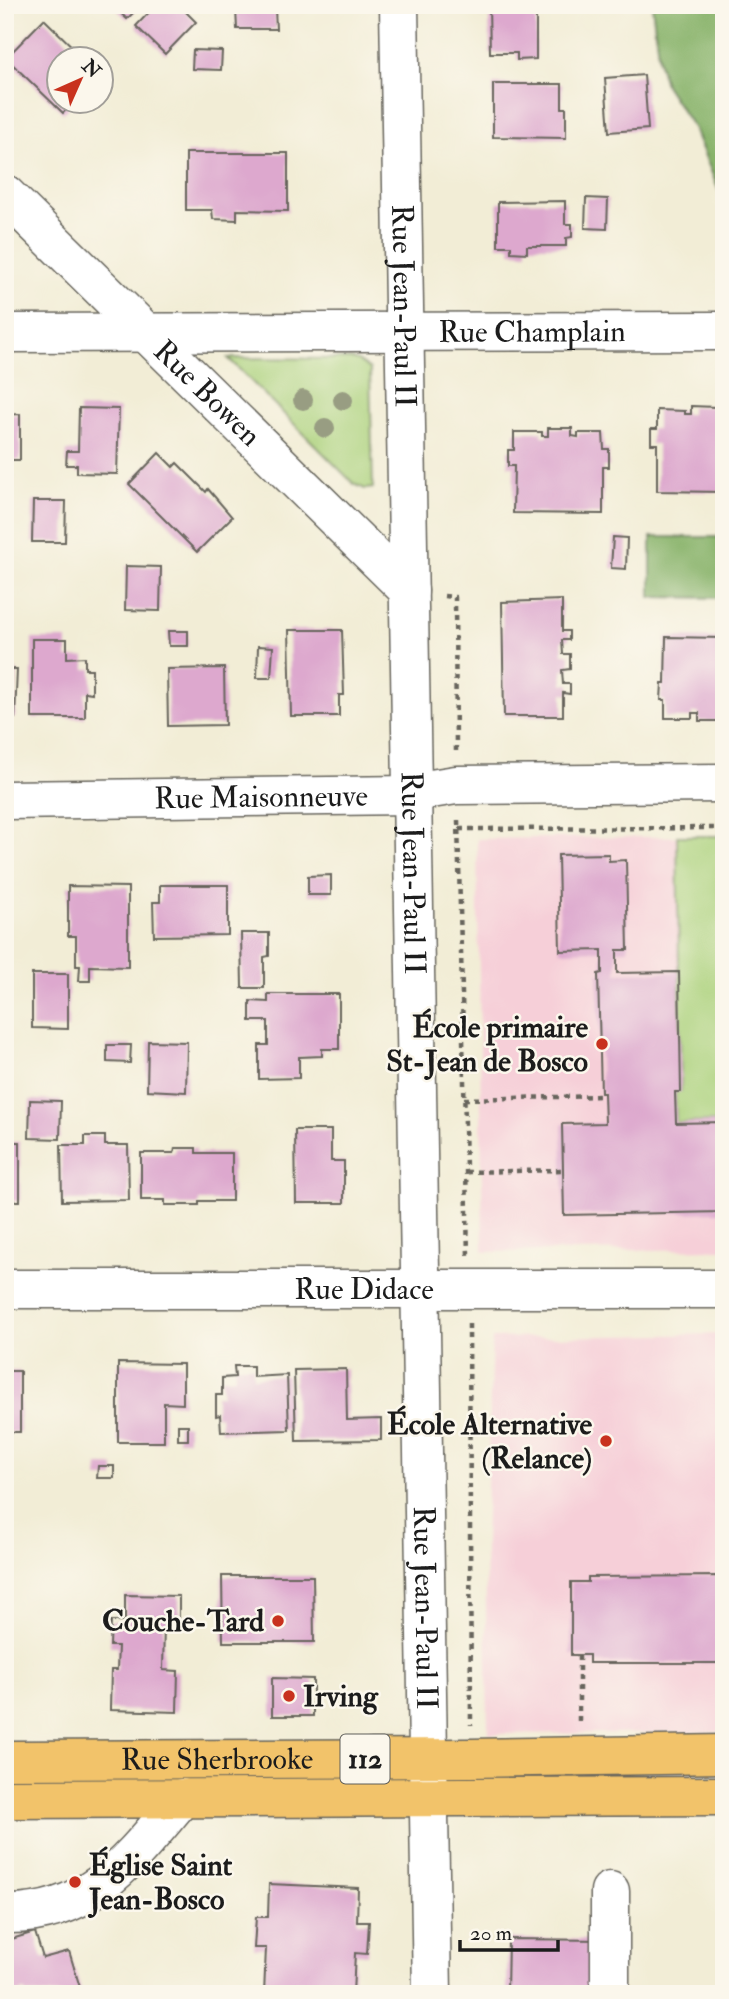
<svg xmlns="http://www.w3.org/2000/svg" width="729" height="1999" viewBox="0 0 729 1999" font-family="'IM FELL Double Pica',serif">
	<rect width="100%" height="100%" fill="#fbf7ec"/>
	<filter id="ink" filterUnits="userSpaceOnUse"><feTurbulence type="fractalNoise" baseFrequency=".0143" numOctaves="2"/><feDisplacementMap in="SourceGraphic" scale="14" xChannelSelector="R" yChannelSelector="G"/><feConvolveMatrix kernelMatrix="1 2 1 2 8 2 1 2 1" color-interpolation-filters="sRGB"/></filter>
	<filter id="wash" filterUnits="userSpaceOnUse"><feTurbulence type="fractalNoise" baseFrequency=".00686" numOctaves="4" result="noise"/><feDisplacementMap in="SourceGraphic" scale="28" xChannelSelector="R" yChannelSelector="G"/><feGaussianBlur stdDeviation="1.57" result="paint"/><feColorMatrix in="noise" values="0 0 0 0 0 0 0 0 0 0 0 0 0 0 0 0 0 1.4 0 .05"/><feComposite in="paint" operator="in"/></filter>
	<g filter="url(#wash)">
		<rect width="100%" height="100%" fill="#f2edd6"/>
		<g fill="#f6cfd8">
			<path d="M724,836V1249L483,1252L477,839Z"/>
			<path d="M724,1334V1732L488,1734L485,1544L492,1338Z"/>
		</g>
		<g fill="#abd17b" stroke="#64764c" stroke-width="2">
			<path d="M228,358L351,359L358,361L370,369L373,488L365,489L354,484Z"/>
			<path d="M677,836H724V1122L676,1123L675,1092L681,1091Z"/>
		</g>
		<g fill="#88b36b" stroke="#526844" stroke-width="2">
			<path d="M652,5H724V203L694,129L665,85L659,63Z"/>
			<path d="M651,537H724V598L651,597Z"/>
		</g>
		<g id="blocks">
			<g fill="#dda8ce">
				<path d="M112,5H141L127,19Z"/>
				<path d="M156,5H179L196,22L165,54L136,26Z"/>
				<path d="M489,5H536V59L517,60V53H490Z"/>
				<path d="M275,8L276,29H237L236,9Z"/>
				<path d="M44,19L86,60H60V102H83L75,109L71,105L63,113L6,58Z"/>
				<path d="M193,50L222,51L221,70L192,69Z"/>
				<path d="M644,75L648,129L609,132L605,78Z"/>
				<path d="M493,84H562V108H566V138L493,137Z"/>
				<path d="M186,153H288V211L237,210V220L213,219L212,210H186Z"/>
				<path d="M586,198L608,199L607,229L585,228Z"/>
				<path d="M565,201V224H572V237L566,238V246H527V253L511,252V246H498V202Z"/>
				<path d="M691,406L716,407V415H724V492L657,491V444H651V429H657V410L685,411V414H691Z"/>
				<path d="M79,408L119,409L117,474L77,473V465H66L67,451H78Z"/>
				<path d="M20,414V460H5V415Z"/>
				<path d="M548,428H572V436L578,437V433H603L604,449H609V467H603V514L513,513L514,466H508V450H514V432H542V436H548Z"/>
				<path d="M159,453L173,467L177,463L206,492L208,489L232,517L197,552L129,484Z"/>
				<path d="M33,501H66L65,542H32Z"/>
				<path d="M613,537L627,538L626,569L611,568Z"/>
				<path d="M126,566L161,567L160,611L125,610Z"/>
				<path d="M562,600V631H569V640H562L563,654H570V669L562,670L563,684H570V694L563,693V716H504L502,602Z"/>
				<path d="M289,630H342L344,695H339V716H291Z"/>
				<path d="M168,631H188V646H169Z"/>
				<path d="M666,637L724,638V714H722V721H699V713H692V718H665V700H661L662,683H665Z"/>
				<path d="M32,639H67V658L85,657V669H92V693L85,692V718H32Z"/>
				<path d="M258,646L273,647L271,678H257Z"/>
				<path d="M224,668L225,725L168,726L167,669Z"/>
				<path d="M5,669H17L15,718H5Z"/>
				<path d="M609,854V861L626,860L628,950H617V973L679,972L681,1092H675L676,1123L724,1122V1212L564,1215L562,1124L605,1123L604,1093H601L598,974L602,973V950L560,951L558,855Z"/>
				<path d="M331,875V895H308V876Z"/>
				<path d="M160,885H228V935L154,936L153,902H160Z"/>
				<path d="M68,886L128,887V967L90,966V981H79L80,966H76V936H68Z"/>
				<path d="M241,933H269V956L264,957V988H242Z"/>
				<path d="M32,974H68V1029L32,1028Z"/>
				<path d="M268,994H339V1049H322V1056L299,1057V1078L259,1079V1045H268V1021H250V1001L268,1002Z"/>
				<path d="M148,1041L187,1042L186,1092L147,1090Z"/>
				<path d="M107,1045H131L130,1063L107,1062Z"/>
				<path d="M30,1100L61,1101L60,1139L29,1138Z"/>
				<path d="M295,1130H331V1161H344V1203H296Z"/>
				<path d="M85,1136H105V1145H128L129,1200L62,1201L61,1145H85Z"/>
				<rect x="5" y="1142" width="15" height="59"/>
				<path d="M175,1148H196V1153H232V1201H199V1205H165V1200H141V1153H174Z"/>
				<path d="M118,1363L183,1364V1404L164,1403V1442H118Z"/>
				<path d="M234,1366H253V1377L287,1375L289,1430L221,1432L220,1415L216,1416V1395H222V1378L235,1377Z"/>
				<path d="M346,1369L347,1420L381,1419V1440L296,1441L294,1370Z"/>
				<rect x="5" y="1371" width="15" height="61"/>
				<rect x="178" y="1425" width="10" height="15"/>
				<path d="M98,1466H114V1478H97Z"/>
				<path d="M222,1576H313L314,1642H223Z"/>
				<path d="M722,1576V1663H589V1655H571V1582H588V1577Z"/>
				<path d="M125,1595L179,1596V1624H164L163,1670L178,1671L177,1712L110,1710L111,1670H117L118,1646H110L111,1621H125Z"/>
				<path d="M272,1678L313,1679V1716H272Z"/>
				<path d="M269,1884L358,1888L357,1922H369L367,1954L355,1953L353,1994H264L266,1948H254L256,1917H268Z"/>
				<path d="M35,1932L43,1958L69,1951L82,1994H26L25,1991L10,1994L8,1986L5,1987V1941Z"/>
				<path d="M508,1939L604,1940V1994H507Z"/>
			</g>
		</g>
	</g>
	<g filter="url(#ink)">
		<use href="#blocks" fill-opacity="0" stroke="#67655d" stroke-width="2"/>
		<g fill="none" stroke-linecap="round" stroke-linejoin="round">
			<defs>
				<g id="minor">
					<path id="s1" d="M399,5L432,1994"/>
					<path id="s2" d="M5,194L409,591"/>
					<path id="s3" d="M5,333L724,331"/>
					<path id="s4" d="M5,800L411,795L431,789L456,785L724,783"/>
					<path id="s5" d="M5,1289H724"/>
					<path d="M5,1914C91,1916 132,1857 182,1798"/>
					<path d="M610,1994V1891"/>
				</g>
				<g id="major">
					<path id="s6" d="M5,1760L471,1758L724,1754"/>
					<path d="M5,1799L724,1796"/>
				</g>
			</defs>
			<use href="#minor" stroke="#67655d" stroke-width="41"/>
			<use href="#major" stroke="#67655d" stroke-width="41"/>
			<g stroke="#67655d" stroke-width="4.5" stroke-dasharray="5 5" stroke-linecap="butt">
				<path d="M444,596L455,597L456,752"/>
				<path d="M458,820L468,1256"/>
				<path d="M459,829L724,828"/>
				<path d="M464,1099L604,1096"/>
				<path d="M466,1172L563,1170"/>
				<path d="M469,1324L471,1725"/>
				<path d="M579,1721V1655"/>
			</g>
			<use href="#minor" stroke="#fff" stroke-width="38"/>
			<use href="#major" stroke="#f2c36a" stroke-width="38"/>
		</g>
		<g fill="#989d82">
			<circle cx="303" cy="400" r="10"/>
			<circle cx="343" cy="400" r="10"/>
			<circle cx="325" cy="428" r="10"/>
		</g>
	</g>
	<g fill="#c8321e" stroke="#fbf7ec" stroke-width="2.5">
		<circle cx="602" cy="1044" r="7"/>
		<circle cx="606" cy="1441" r="7"/>
		<circle cx="278" cy="1621" r="7"/>
		<circle cx="289" cy="1696" r="7"/>
		<circle cx="75" cy="1882" r="7"/>
	</g>
	<g text-anchor="middle" dominant-baseline="central" stroke-width="5" stroke-linejoin="round" paint-order="stroke">
		<rect fill="#fbf7ec" stroke="#5f5e5a" stroke-width="2" x="340.5" y="1734.5" width="49" height="49" rx="5"/>
		<g font-size="28" font-weight="bold" fill="#1c1c1c">
			<text x="365" y="1759">112</text>
		</g>
		<g font-size="30" fill="#1c1c1c" stroke="#fbf7ec">
			<text stroke="none"><textPath href="#s1" startOffset="301">Rue Jean-Paul II</textPath></text>
			<text stroke="none"><textPath href="#s3" startOffset="527">Rue Champlain</textPath></text>
			<text stroke="none"><textPath href="#s2" startOffset="284">Rue Bowen</textPath></text>
			<text stroke="none"><textPath href="#s4" startOffset="256">Rue Maisonneuve</textPath></text>
			<text stroke="none"><textPath href="#s1" startOffset="868">Rue Jean-Paul II</textPath></text>
			<text stroke="none"><textPath href="#s5" startOffset="359">Rue Didace</textPath></text>
			<text stroke="none"><textPath href="#s1" startOffset="1603">Rue Jean-Paul II</textPath></text>
			<text stroke="none"><textPath href="#s6" startOffset="212">Rue Sherbrooke</textPath></text>
		</g>
		<g font-size="30" font-weight="bold" fill="#1c1c1c" stroke="#fbf7ec" text-anchor="end">
			<text x="588" y="1027">École primaire<tspan x="588" dy="34">St-Jean de Bosco</tspan></text>
			<text x="592" y="1424">École Alternative<tspan x="592" dy="34">(Relance)</tspan></text>
			<text x="264" y="1621">Couche-Tard</text>
			<text x="303" y="1696" text-anchor="start">Irving</text>
			<text x="89" y="1865" text-anchor="start">Église Saint<tspan x="89" dy="34">Jean-Bosco</tspan></text>
		</g>
	</g>
	<rect width="729" height="1999" fill="none" stroke="#fbf7ec" stroke-width="28"/>
	<g transform="translate(80 80) rotate(45)"><circle r="33" fill="#fbf7ec" stroke="#a29f99" stroke-width="2"/>
	<path d="M0-5L12 26L0 18L-12 26Z" fill="#c8321e"/>
	<text y="-10" font-size="19" font-weight="bold" text-anchor="middle" fill="#1c1c1c">N</text>
	</g>
	<path d="M460 1940v10h98v-10" fill="none" stroke="#1c1c1c" stroke-width="3.5"/>
	<text x="470" y="1940" font-size="21" fill="#1c1c1c" stroke="#fbf7ec" stroke-width="5" paint-order="stroke">20 m</text>
</svg>
